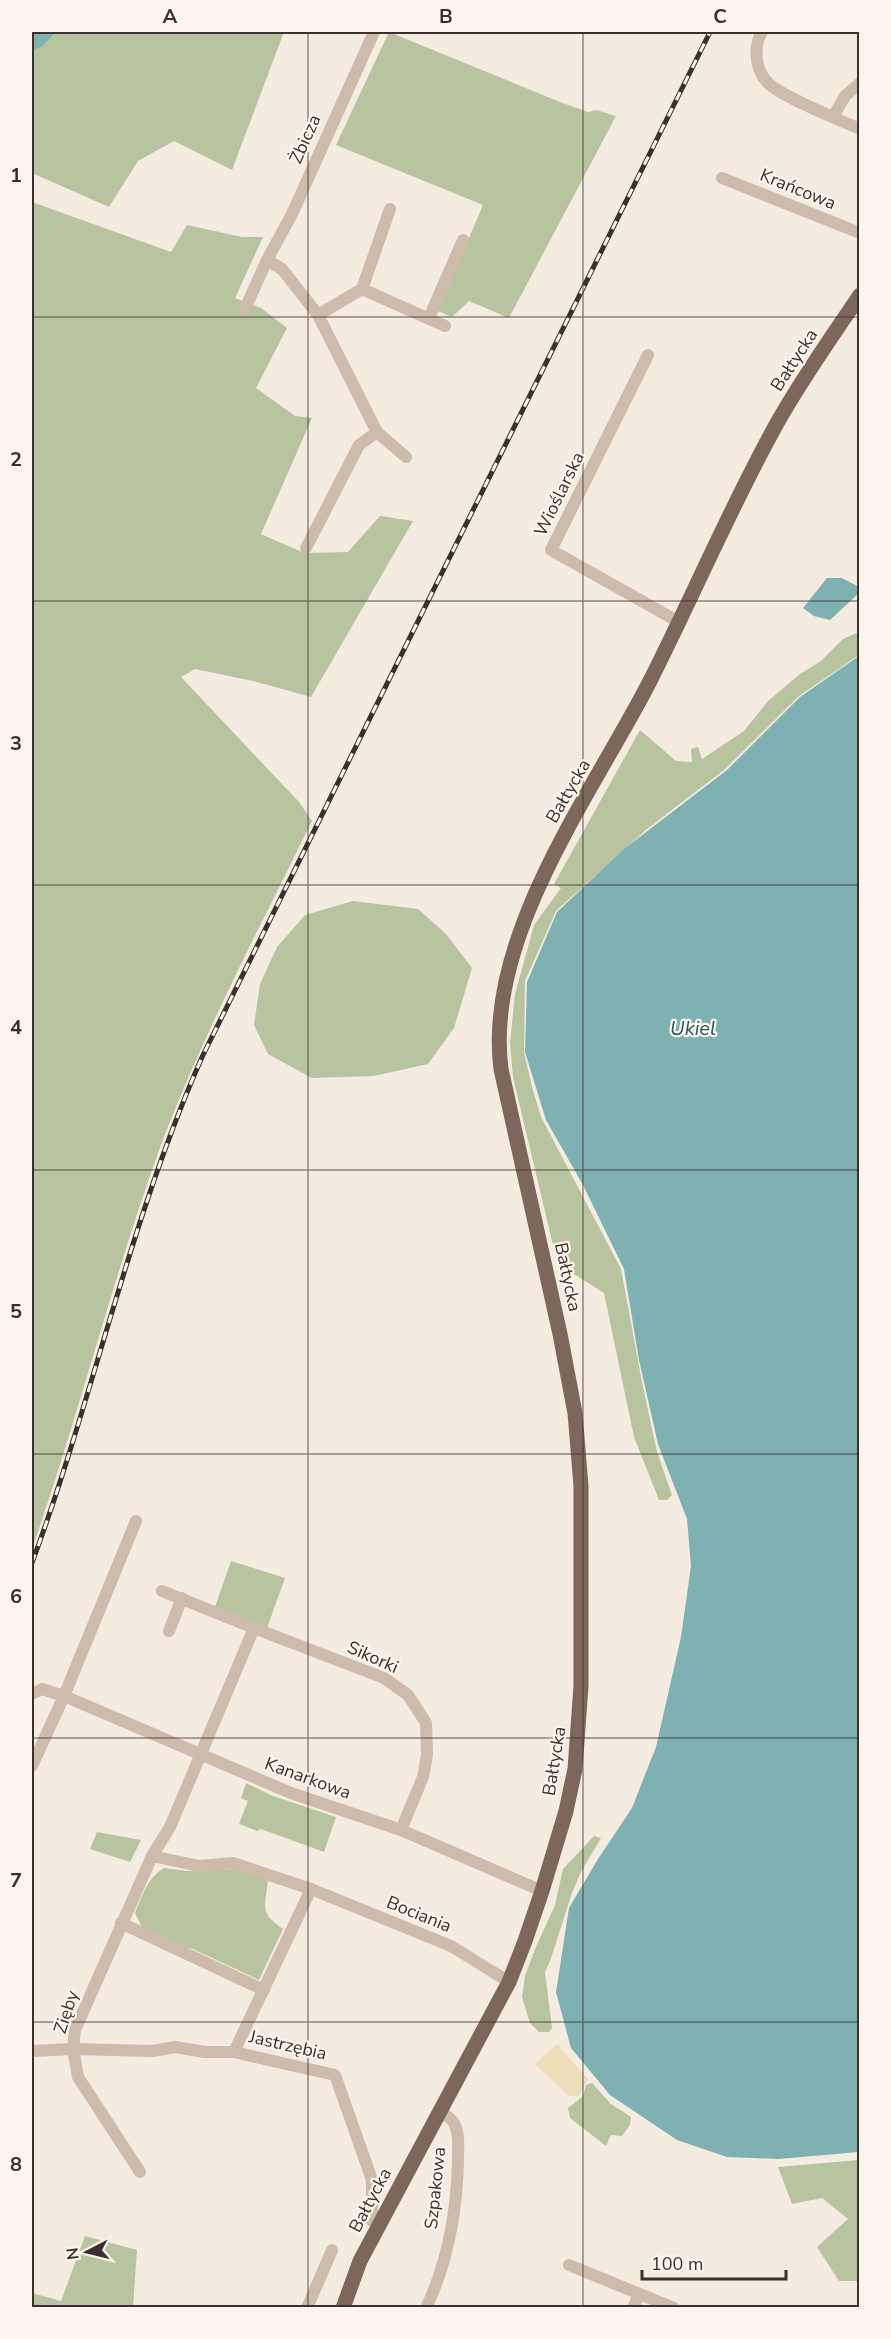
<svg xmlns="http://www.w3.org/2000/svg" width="891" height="2339" viewBox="0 0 891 2339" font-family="'Nunito Sans',sans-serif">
	<rect width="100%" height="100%" fill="#f4ebe1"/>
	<g fill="#b8c4a0">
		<path d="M56,32H284L232,170L174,141L138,161L109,207L32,173V51L43,46Z"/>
		<path d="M389,32L560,102L588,112L596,110L616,116L509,318L469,301L452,317L438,311L483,205L336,145Z"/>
		<path d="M32,202L171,252L187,225L242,237H263L235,298L261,308L287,328L256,388L295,416L312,418L261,534L304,553L348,552L380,516L413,521L311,697L253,681L195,669L181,677L299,802L312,821C260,927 204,1032 162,1142C113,1276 79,1415 32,1549Z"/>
		<path d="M859,632V655L799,696L724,770L647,829L556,911L525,981L524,1052L532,1087L541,1117L621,1269L642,1382L657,1452L672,1495L667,1500H659L634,1437L604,1293L563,1267L552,1241L513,1077L510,1043L515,994L534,925L561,888L554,884L640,730L676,761L692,762L691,749L698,747L702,759L744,731L768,701L800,674L821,661L843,639Z"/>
		<path d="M353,901L418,909L446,934L472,968L454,1028L428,1064L374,1076L312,1078L268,1054L254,1025L260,984L277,947L305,915Z"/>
		<path d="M231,1561L285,1578L267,1628L215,1607Z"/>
		<path d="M246,1783L273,1796L336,1817L324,1852L261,1829L257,1831L239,1824L248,1801L241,1798Z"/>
		<path d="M97,1832L141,1840L130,1862L90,1849Z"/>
		<path d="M594,1836L601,1838L581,1872L572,1893L550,1961L545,1972L552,2028L549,2032H539L530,2023L522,1997L525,1976L535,1949L555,1905L563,1869Z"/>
		<path d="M164,1868L187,1871L240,1869L268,1881C265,1908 259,1912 283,1929L259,1980L193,1949L176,1945L143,1929L135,1913C143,1894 147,1879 164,1868Z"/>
		<path d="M592,2083L611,2104L631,2117L630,2125L622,2136L611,2135L606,2146L570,2118L568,2108L583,2096L586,2085Z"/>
		<path d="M859,2160V2281H839L817,2247L848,2219L822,2198L792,2204L778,2167Z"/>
		<path d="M85,2236L137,2250L133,2307L38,2308L32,2305V2293L61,2301Z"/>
	</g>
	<path fill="#efdcb8" d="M557,2044L588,2079L579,2096H569L535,2064Z"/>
	<g fill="#7fb0b2">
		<path d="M32,32H56L43,46L32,51Z"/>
		<path d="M827,578H842L859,587V593L830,620L814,616L803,608Z"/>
		<path d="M859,656V2152L778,2159L727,2157L677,2140L610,2095L571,2048L556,1992L569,1908L598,1859L632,1808L656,1747L681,1637L691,1566L687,1519L658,1444L639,1360L624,1269L583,1185L546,1120L525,1052L527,982L557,912L624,849L727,770L800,697Z"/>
	</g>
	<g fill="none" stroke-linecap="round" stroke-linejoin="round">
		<g stroke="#cdbbac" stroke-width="12">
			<path d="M762,32C753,47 755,70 768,83C784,98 838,119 860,129"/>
			<path d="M833,117L845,96L860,83"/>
			<path d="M722,178L860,233"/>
			<path d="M267,260L282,269L318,315L377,432L406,457"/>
			<path d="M362,289L390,209"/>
			<path d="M244,311L267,260L292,214L374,32"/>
			<path d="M318,315L362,289L445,326"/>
			<path d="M429,318L463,240"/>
			<path d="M648,355L551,550L679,622"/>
			<path d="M306,548L359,445L377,432"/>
			<path d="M162,1591L254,1628"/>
			<path d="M169,1631L182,1598"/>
			<path d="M32,1694L42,1689L64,1696L291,1793L401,1830L542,1891"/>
			<path d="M32,1766L64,1696L136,1521"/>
			<path d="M152,1856L199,1866L233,1863L311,1889L451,1946L509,1982"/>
			<path d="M121,1923L264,1990"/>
			<path d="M32,2051L73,2049L153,2051L175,2047L205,2052H234L335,2075L372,2180V2221L379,2224"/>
			<path d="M234,2052L311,1889"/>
			<path d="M140,2172L78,2077L73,2049L75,2030L152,1856L170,1827L254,1628L384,1678L408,1695L426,1723L427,1755L423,1777L401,1830"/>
			<path d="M569,2265L674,2308"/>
			<path d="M307,2308L332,2250"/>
			<path d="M426,2308C448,2262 457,2209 458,2160C458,2147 460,2135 454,2123C451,2118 446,2115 440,2112"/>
			<path d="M633,2308L639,2294"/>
		</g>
		<path stroke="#7d675c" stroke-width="15" d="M343,2308L360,2261L509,1982L525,1941L542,1891L566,1811L575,1769L581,1686V1486L575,1413L560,1334L501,1069C484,937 592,794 650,681C693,596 730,508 776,425C801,380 831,338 860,295"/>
		<defs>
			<path id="rail" d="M32,1563C94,1395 130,1219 203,1055L710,32"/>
		</defs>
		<use href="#rail" stroke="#3b302b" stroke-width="5"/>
		<use href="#rail" stroke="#fbf5ee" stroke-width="3" stroke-dasharray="9" stroke-linecap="butt"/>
	</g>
	<path fill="none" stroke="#3b302b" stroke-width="1.5" stroke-opacity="0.55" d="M308,32V2308M583,32V2308M32,317H860M32,601H860M32,885H860M32,1170H860M32,1454H860M32,1738H860M32,2022H860"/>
	<g text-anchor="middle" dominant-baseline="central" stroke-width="4.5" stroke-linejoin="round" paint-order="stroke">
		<g font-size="18" fill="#3b302b" stroke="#fbf5ee">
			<text transform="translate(305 139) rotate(-66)">Żbicza</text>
			<text transform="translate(798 189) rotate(22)">Krańcowa</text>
			<text transform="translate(794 360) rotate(-57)">Bałtycka</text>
			<text transform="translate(559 494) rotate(-64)">Wioślarska</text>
			<text transform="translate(568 791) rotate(-60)">Bałtycka</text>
			<text transform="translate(568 1277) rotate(78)">Bałtycka</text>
			<text transform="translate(373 1657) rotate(24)">Sikorki</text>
			<text transform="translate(554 1761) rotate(-81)">Bałtycka</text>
			<text transform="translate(308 1778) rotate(20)">Kanarkowa</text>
			<text transform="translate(419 1914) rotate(22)">Bociania</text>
			<text transform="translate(66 2012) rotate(-72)">Zięby</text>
			<text transform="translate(288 2045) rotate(13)">Jastrzębia</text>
			<text transform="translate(435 2188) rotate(-84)">Szpakowa</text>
			<text transform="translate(370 2200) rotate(-62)">Bałtycka</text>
		</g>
		<g font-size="20" font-style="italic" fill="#1f5a5e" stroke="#fbf5ee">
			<text x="693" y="1028">Ukiel</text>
		</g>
	</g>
	<rect width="891" height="2339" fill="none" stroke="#fbf5ee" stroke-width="66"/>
	<g transform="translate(87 2252) rotate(263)" stroke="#fbf5ee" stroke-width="4.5" paint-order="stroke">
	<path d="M0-4.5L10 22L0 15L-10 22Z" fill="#3b302b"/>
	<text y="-9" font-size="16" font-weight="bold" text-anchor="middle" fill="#3b302b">N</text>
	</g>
	<path d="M642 2270v9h144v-9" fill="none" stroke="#3b302b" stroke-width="3"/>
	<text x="651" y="2270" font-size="18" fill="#3b302b" stroke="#fbf5ee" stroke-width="4.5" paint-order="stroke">100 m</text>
	<rect x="33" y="33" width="825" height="2273" fill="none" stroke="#3b302b" stroke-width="2"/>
	<g font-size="20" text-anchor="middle" font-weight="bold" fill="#3b302b">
		<text x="170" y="23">A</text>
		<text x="446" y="23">B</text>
		<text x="720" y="23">C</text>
		<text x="16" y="182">1</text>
		<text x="16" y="466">2</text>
		<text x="16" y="750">3</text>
		<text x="16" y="1034">4</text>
		<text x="16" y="1318">5</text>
		<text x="16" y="1603">6</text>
		<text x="16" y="1887">7</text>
		<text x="16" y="2171">8</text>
	</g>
</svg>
